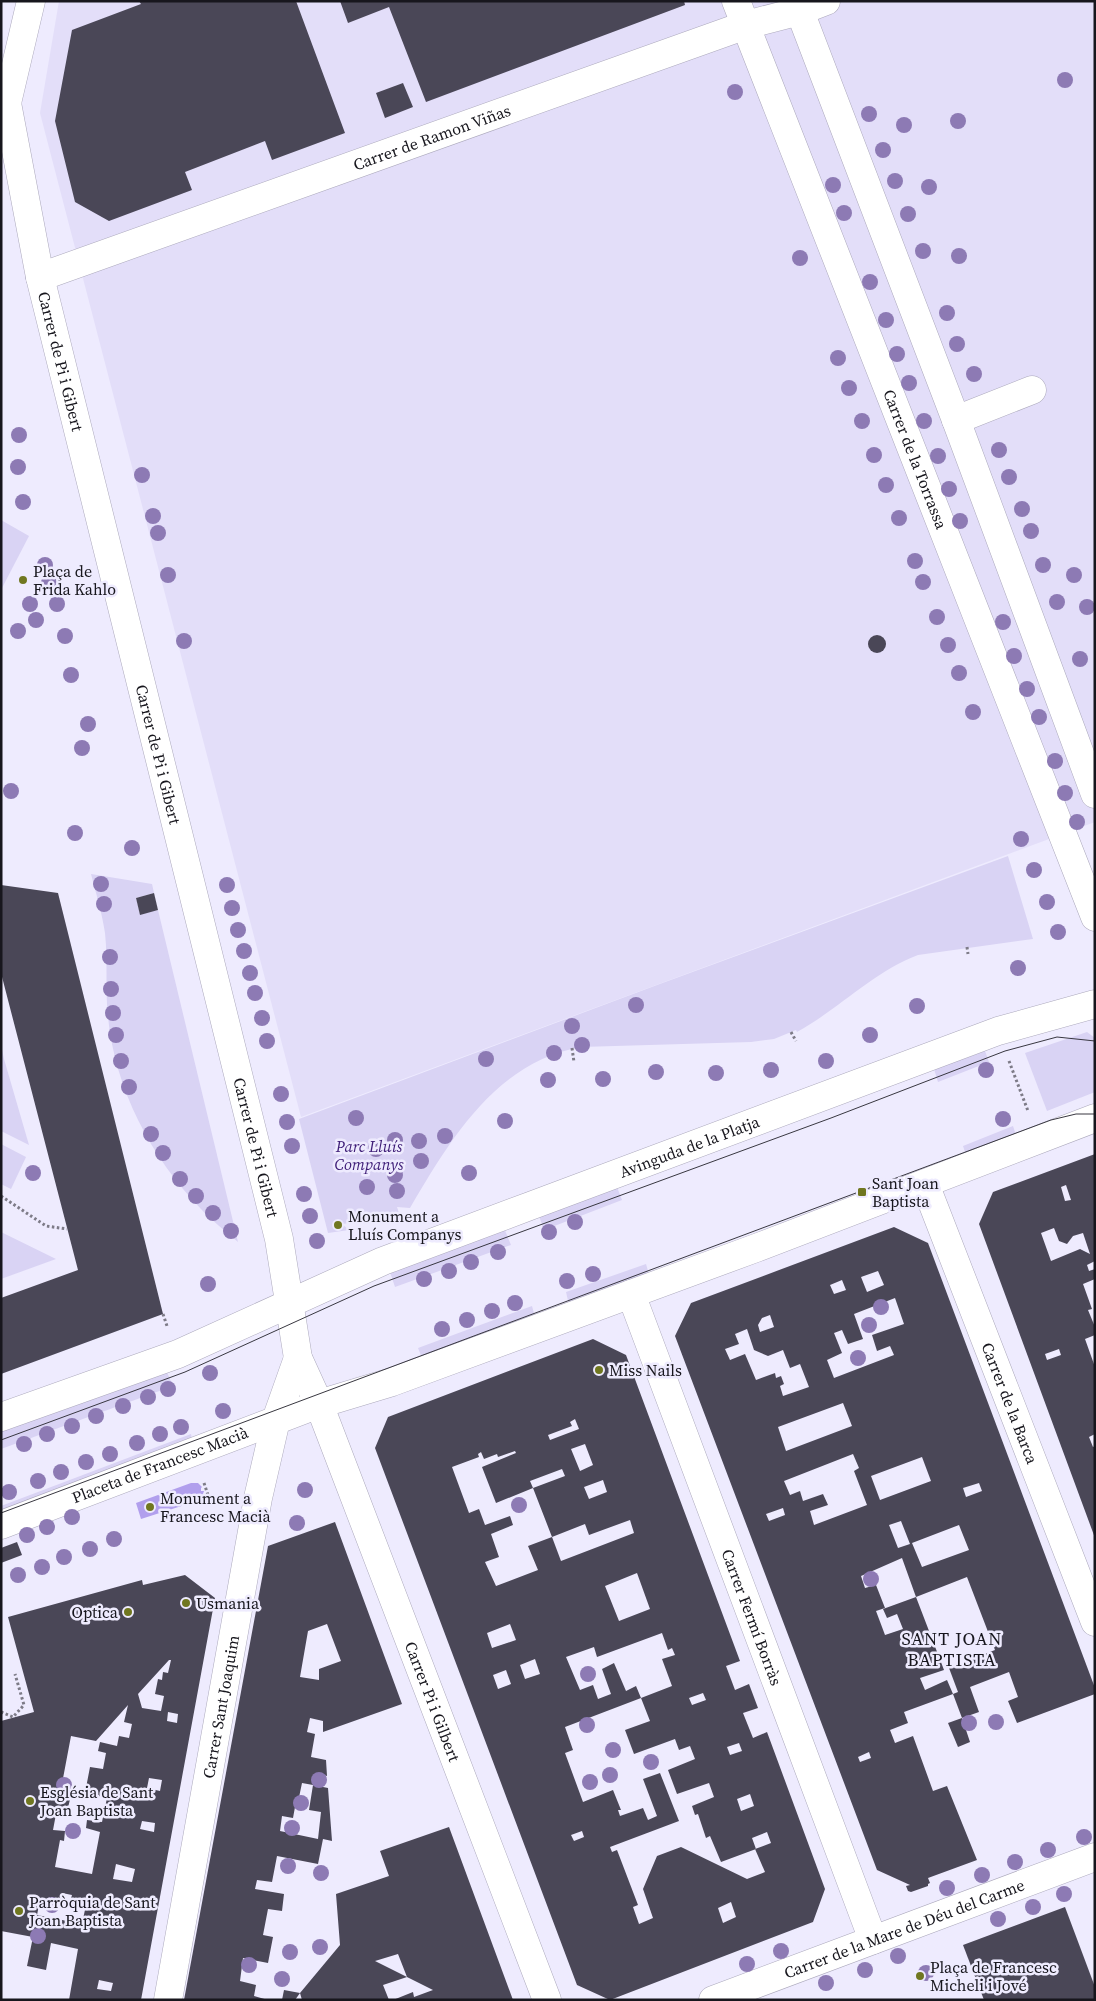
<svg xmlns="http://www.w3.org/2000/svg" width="1096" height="2001" viewBox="0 0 1096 2001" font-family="'Source Serif 4',serif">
	<rect width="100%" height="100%" fill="#eeebfe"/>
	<path fill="#e3def9" d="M59,1H1095V822L301,1117L40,113Z"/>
	<g fill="#d9d3f4">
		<path d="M1,520L29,536L2,588H1Z"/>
		<path d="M1008,856L1033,939L918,955C873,972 839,1009 797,1032L796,1030L774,1039L751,1042L581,1047C496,1062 450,1140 410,1208L397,1207L400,1216L342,1224L349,1230L328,1233L299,1119L657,985Z"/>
		<path d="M91,874L152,884L154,893L136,898L140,914L158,910L238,1242C226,1231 212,1221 201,1209C151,1157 115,1089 108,1017C105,989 108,961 105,933C102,913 96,893 91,874Z"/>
		<path d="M1087,1032L1095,1038V1092L1047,1111L1025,1053Z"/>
		<path d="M1,1045L4,1059L29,1145L1,1131Z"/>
		<path d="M985,1051L989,1062L938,1082L934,1069Z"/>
		<path d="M1013,1126L1017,1138L967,1158L963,1146Z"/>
		<path d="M1,1144L26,1157L11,1189L1,1184Z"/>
		<path d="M617,1187L622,1200L544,1230L539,1216Z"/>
		<path d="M504,1228L511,1245L395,1287L390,1272Z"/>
		<path d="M1,1231V1232L56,1259L1,1279Z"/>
		<path d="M646,1264L650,1278L570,1309L566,1292Z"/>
		<path d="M532,1306L536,1321L424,1363L418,1348Z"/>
		<path d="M166,1370L173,1386L1,1449V1431Z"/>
		<path d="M191,1434L194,1448L1,1521V1506Z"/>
	</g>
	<path fill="#b19fed" d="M191,1483H198L202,1487L201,1488V1491H204L202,1497L197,1501L141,1519L136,1503Z"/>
	<g fill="#4a4757" fill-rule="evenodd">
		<path d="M139,1H296L345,133L272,160L265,141L185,172L192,190L109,221L75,202L55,121L72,30L141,4Z"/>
		<path d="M340,1H684L685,5L426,102L389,7L348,23Z"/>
		<path d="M403,83L413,107L385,118L376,93Z"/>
		<circle cx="877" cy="644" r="9"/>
		<path d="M1,885L58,893L163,1314L1,1374V1298L78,1270L1,973Z"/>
		<path d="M154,893L158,910L140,915L136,898Z"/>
		<path d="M1095,1154V1261L1087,1265L1089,1271L1095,1269V1279L1083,1284L1092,1309L1088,1310L1095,1327V1335L1085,1339L1095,1367V1434L1089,1437L1093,1447L1095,1446V1538L979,1224L993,1192ZM1066,1185L1071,1200L1065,1201L1061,1187ZM1054,1228L1059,1241L1067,1244L1073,1236L1083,1233L1090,1254L1080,1249L1051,1261L1041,1233ZM1059,1349L1061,1355L1047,1360L1045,1354Z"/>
		<path d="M894,1227L928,1243L1095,1688V1694L1017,1723L1008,1701L1018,1697L1009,1672L970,1687L979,1712L962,1718L953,1694L958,1692L949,1668L995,1650L967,1577L916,1597L902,1558L861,1576L865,1588L876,1585L885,1608L876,1611L885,1635L903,1629L897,1614L887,1618L883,1609L916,1597L944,1670L920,1678L925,1690L947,1680L953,1694L904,1712L908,1723L890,1730L895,1743L913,1736L933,1791L947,1786L977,1860L928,1878L930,1883L928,1884V1886L911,1892L908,1891L906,1886L910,1885L877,1870L675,1336L691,1303ZM878,1271L884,1285L867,1292L861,1277ZM842,1280L846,1290L834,1294L830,1285ZM895,1298L904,1324L872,1335L877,1351L890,1346L894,1355L834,1378L827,1360L842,1353L834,1333L842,1330L848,1344L863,1339L854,1314ZM770,1315L774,1327L760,1332L758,1325L762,1318ZM747,1329L754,1350L768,1356L783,1350L790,1368L800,1364L809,1387L783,1396L780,1386L784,1384L781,1376L776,1378L775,1373L756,1380L745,1354L730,1360L725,1349L739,1344L735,1334ZM843,1403L852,1426L786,1451L778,1427ZM853,1454L859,1468L854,1471L867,1505L814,1525L810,1511L828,1505L823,1494L803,1501L800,1491L790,1495L784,1481ZM922,1457L931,1481L880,1500L871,1476ZM979,1483L982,1491L966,1497L963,1488ZM783,1508L785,1515L769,1521L766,1514ZM901,1521L910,1544L898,1548L889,1525ZM959,1525L969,1550L922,1567L912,1543ZM869,1752L871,1758L860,1762L858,1757Z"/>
		<path d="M593,1339L626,1355L740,1661L726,1666L735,1690L749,1684L758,1708L743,1713L753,1738L767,1732L825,1889L813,1922L610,2000L577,1985L375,1448L388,1417ZM575,1419L579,1429L550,1440L548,1435L572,1426L570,1422ZM585,1444L593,1465L580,1471L571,1449ZM515,1451L516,1453L482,1467L496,1503L533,1488L530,1481L562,1469L565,1476L533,1488L552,1537L585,1524L589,1535L630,1520L634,1533L561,1561L552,1537L528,1546L538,1570L496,1586L485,1562L499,1557L491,1534L513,1525L510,1516L485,1525L479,1509L469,1513L452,1467L479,1457L478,1454L481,1452L484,1459L497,1454L498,1457ZM603,1480L607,1492L589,1499L584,1487ZM637,1573L650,1609L619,1621L605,1586ZM510,1624L516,1640L492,1648L487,1633ZM662,1633L668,1650L672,1648L675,1655L662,1659L672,1686L641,1698L636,1686L626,1691L614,1663L602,1669L611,1694L598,1699L593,1685L580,1690L566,1657L594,1647L597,1657ZM535,1659L540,1674L525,1679L520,1665ZM506,1670L511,1684L498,1689L493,1675ZM703,1693L706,1700L692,1705L689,1698ZM641,1698L650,1721L625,1730L634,1754L675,1739L679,1750L690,1746L695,1759L668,1770L677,1794L709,1783L714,1797L692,1806L695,1815L698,1814L706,1838L710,1836L721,1862L756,1849L752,1838L767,1832L771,1843L755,1849L765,1872L747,1879L681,1847L657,1856L643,1889L653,1918L639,1924L633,1907L638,1905L617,1850L612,1852L610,1847L679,1821L660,1773L643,1779L657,1816L648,1820L643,1808L620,1816L618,1810H621L613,1790L583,1802L565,1753L573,1750L565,1727ZM739,1743L742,1751L730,1755L727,1747ZM750,1794L754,1806L741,1811L737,1799ZM582,1831L584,1837L574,1841L571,1835ZM731,1902L736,1917L723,1923L718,1908Z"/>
		<path d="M335,1522L402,1704L323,1732V1721L310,1718L307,1732L315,1734L311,1757L326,1760L327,1776L316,1773L313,1785L328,1788L332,1841L323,1839L318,1864L277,1856L272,1882L257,1880L255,1889L284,1894L282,1911L268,1909L263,1935L273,1937L268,1963L243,1958L240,1981L256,1985L254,1996L268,2000H184L268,1546ZM327,1624L341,1661L319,1669V1680L300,1677L308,1631ZM302,1783L313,1785L309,1810L321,1812L318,1839L280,1831L282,1816L293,1818L295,1807H297Z"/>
		<path d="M17,1542L22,1555L1,1563V1548Z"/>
		<path d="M185,1575L215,1598L141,2000H69L78,1949L51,1943L46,1970L27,1966L33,1937L1,1931V1721L34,1712L8,1617L142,1580L143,1585ZM169,1660H171L168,1673L163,1672L162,1680L158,1679L155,1694L164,1696L161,1711L142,1708L138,1694ZM128,1705L124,1722L132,1724L129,1738L119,1736L117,1746L100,1742L98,1751L106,1753L103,1769L90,1767L85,1793L107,1798L102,1822L87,1820L86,1828L100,1832L92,1874L55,1867L60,1840L64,1841L65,1831L53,1830L56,1814L66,1816L72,1791L61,1789L71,1736L96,1741ZM168,1712L178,1714L177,1723L167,1721ZM149,1778L162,1780L160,1791L147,1788ZM142,1821L155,1823L154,1832L140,1829ZM116,1864L135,1869L132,1882L113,1879ZM62,1893L72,1895L70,1902L86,1905L82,1924L37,1915L40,1900L60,1903ZM99,1980L113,1983L111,1991L97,1989Z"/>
		<path d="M962,1718L970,1742L958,1747L948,1723Z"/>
		<path d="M449,1827L513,2000H393L413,1992L414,1997L433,1990L407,1977L398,1954L375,1961L407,1977L383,1985L389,2000H302L300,1993L340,1945L336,1894L389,1876L380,1851Z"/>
		<path d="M1065,1907L1095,1987V2000H984L963,1945Z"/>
		<path d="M284,1990L300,1993L295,2000H282Z"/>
	</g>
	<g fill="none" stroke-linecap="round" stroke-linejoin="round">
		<defs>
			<g id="minor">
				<path id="s1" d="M736,1L1095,917"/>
				<path d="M796,1L956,420L1095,794"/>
				<path id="s2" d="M1,87L7,103L40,277L279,1239L298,1358L319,1404L547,2000"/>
				<path d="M7,103L31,1"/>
				<path id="s3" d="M40,277L746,25L800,11L826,1"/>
				<path d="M956,420L1032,390"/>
				<path id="s4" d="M925,1184L1095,1622"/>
				<path id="s5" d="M631,1294L873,1940"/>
				<path id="s6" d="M1,1417L178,1354L383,1261L530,1206L998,1031L1095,1004"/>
				<path id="s7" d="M1,1525L319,1404L392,1382L756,1248L1095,1118"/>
				<path id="s8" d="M168,2000L258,1498L276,1420L298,1358"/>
				<path id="s9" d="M713,2000L1095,1857"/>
			</g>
		</defs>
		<use href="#minor" stroke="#aca9bc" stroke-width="29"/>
		<g stroke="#7d7b87" stroke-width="3" stroke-dasharray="2.5 2.5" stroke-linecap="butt">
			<path d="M967,947L968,954"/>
			<path d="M791,1032L796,1041"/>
			<path d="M572,1048L574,1062"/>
			<path d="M1009,1061L1028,1111"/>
			<path d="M1,1196L46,1226L67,1229"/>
			<path d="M163,1314L167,1326"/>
			<path d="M204,1483L208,1495"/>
			<path d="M1,1712L13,1717L24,1705L15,1674"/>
		</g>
		<use href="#minor" stroke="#fff" stroke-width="28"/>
		<g stroke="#383740" stroke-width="1">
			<path d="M1,1440L185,1372L374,1286L831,1118L1005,1051L1057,1037L1095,1041"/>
			<path d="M1,1513L1051,1120L1076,1114H1095"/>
		</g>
	</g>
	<g fill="#8d7ab4">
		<circle cx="1065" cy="80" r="8"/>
		<circle cx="735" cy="92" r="8"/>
		<circle cx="869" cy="114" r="8"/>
		<circle cx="958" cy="121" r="8"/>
		<circle cx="904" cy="125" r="8"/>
		<circle cx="883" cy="150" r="8"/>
		<circle cx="895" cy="181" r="8"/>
		<circle cx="833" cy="185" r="8"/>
		<circle cx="929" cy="187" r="8"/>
		<circle cx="844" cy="213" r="8"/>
		<circle cx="908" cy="214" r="8"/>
		<circle cx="923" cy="251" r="8"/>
		<circle cx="959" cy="256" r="8"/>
		<circle cx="800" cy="258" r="8"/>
		<circle cx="870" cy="282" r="8"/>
		<circle cx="947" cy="313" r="8"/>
		<circle cx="886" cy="320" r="8"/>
		<circle cx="957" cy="344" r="8"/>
		<circle cx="897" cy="354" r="8"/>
		<circle cx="838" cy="358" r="8"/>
		<circle cx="974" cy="374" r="8"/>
		<circle cx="909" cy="383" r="8"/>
		<circle cx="849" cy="388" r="8"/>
		<circle cx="862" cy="421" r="8"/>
		<circle cx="924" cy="421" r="8"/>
		<circle cx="19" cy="435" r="8"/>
		<circle cx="999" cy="450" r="8"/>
		<circle cx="874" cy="455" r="8"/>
		<circle cx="938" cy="456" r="8"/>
		<circle cx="18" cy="467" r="8"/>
		<circle cx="142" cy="475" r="8"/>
		<circle cx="1009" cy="477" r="8"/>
		<circle cx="886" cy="485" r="8"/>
		<circle cx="949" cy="489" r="8"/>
		<circle cx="23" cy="502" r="8"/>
		<circle cx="1022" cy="509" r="8"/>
		<circle cx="153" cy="516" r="8"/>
		<circle cx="899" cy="518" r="8"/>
		<circle cx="960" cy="521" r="8"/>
		<circle cx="1031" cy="531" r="8"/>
		<circle cx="158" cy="533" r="8"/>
		<circle cx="915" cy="561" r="8"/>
		<circle cx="45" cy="565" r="8"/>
		<circle cx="1043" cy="565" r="8"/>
		<circle cx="168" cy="575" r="8"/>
		<circle cx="1074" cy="575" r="8"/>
		<circle cx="923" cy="582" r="8"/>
		<circle cx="49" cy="583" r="8"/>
		<circle cx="1057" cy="602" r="8"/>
		<circle cx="30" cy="604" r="8"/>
		<circle cx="57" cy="604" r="8"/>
		<circle cx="1087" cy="607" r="8"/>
		<circle cx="937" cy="617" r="8"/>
		<circle cx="36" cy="620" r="8"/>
		<circle cx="1003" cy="622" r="8"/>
		<circle cx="18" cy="631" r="8"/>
		<circle cx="65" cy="636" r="8"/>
		<circle cx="184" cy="641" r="8"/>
		<circle cx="948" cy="645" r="8"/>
		<circle cx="1014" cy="656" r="8"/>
		<circle cx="1080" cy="659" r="8"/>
		<circle cx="959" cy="673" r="8"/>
		<circle cx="71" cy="675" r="8"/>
		<circle cx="1027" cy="689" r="8"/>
		<circle cx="973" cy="712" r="8"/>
		<circle cx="1039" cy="717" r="8"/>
		<circle cx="88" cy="724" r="8"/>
		<circle cx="82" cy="748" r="8"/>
		<circle cx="1055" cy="761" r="8"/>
		<circle cx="11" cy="791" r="8"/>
		<circle cx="1065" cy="793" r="8"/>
		<circle cx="1077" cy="822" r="8"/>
		<circle cx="75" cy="833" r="8"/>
		<circle cx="1021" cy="839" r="8"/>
		<circle cx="132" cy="848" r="8"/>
		<circle cx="1034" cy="870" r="8"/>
		<circle cx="101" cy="884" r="8"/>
		<circle cx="227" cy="885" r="8"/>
		<circle cx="1047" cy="902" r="8"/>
		<circle cx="104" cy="904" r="8"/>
		<circle cx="232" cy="908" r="8"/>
		<circle cx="238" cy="930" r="8"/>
		<circle cx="1058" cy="932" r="8"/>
		<circle cx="244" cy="951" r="8"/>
		<circle cx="110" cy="957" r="8"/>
		<circle cx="1018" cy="968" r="8"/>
		<circle cx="250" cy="973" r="8"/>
		<circle cx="111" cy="989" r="8"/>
		<circle cx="255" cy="993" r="8"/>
		<circle cx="636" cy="1005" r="8"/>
		<circle cx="917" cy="1006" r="8"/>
		<circle cx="113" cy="1013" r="8"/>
		<circle cx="262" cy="1018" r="8"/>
		<circle cx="572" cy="1026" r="8"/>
		<circle cx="116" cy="1035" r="8"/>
		<circle cx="870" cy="1035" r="8"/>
		<circle cx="267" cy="1041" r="8"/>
		<circle cx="582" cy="1045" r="8"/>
		<circle cx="554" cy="1053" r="8"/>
		<circle cx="486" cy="1059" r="8"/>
		<circle cx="121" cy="1061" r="8"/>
		<circle cx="826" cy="1061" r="8"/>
		<circle cx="771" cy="1070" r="8"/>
		<circle cx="986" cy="1070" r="8"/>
		<circle cx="656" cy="1072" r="8"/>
		<circle cx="716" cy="1073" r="8"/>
		<circle cx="603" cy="1079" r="8"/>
		<circle cx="548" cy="1080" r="8"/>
		<circle cx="129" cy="1087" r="8"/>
		<circle cx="281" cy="1094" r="8"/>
		<circle cx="356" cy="1118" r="8"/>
		<circle cx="1003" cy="1119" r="8"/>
		<circle cx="505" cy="1121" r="8"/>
		<circle cx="287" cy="1122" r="8"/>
		<circle cx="151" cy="1134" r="8"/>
		<circle cx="445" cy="1136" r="8"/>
		<circle cx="395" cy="1140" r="8"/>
		<circle cx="419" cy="1141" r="8"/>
		<circle cx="292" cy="1146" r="8"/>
		<circle cx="376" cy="1149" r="8"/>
		<circle cx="163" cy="1153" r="8"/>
		<circle cx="421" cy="1161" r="8"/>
		<circle cx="33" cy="1173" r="8"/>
		<circle cx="469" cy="1173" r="8"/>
		<circle cx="395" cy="1175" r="8"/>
		<circle cx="180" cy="1179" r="8"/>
		<circle cx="367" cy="1187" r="8"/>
		<circle cx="397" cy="1191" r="8"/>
		<circle cx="304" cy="1194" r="8"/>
		<circle cx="196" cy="1196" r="8"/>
		<circle cx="213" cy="1213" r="8"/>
		<circle cx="310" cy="1216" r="8"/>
		<circle cx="575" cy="1222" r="8"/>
		<circle cx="231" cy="1231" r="8"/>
		<circle cx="549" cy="1232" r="8"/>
		<circle cx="317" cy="1241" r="8"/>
		<circle cx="498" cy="1252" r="8"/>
		<circle cx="471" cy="1262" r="8"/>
		<circle cx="449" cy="1271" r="8"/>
		<circle cx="593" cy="1274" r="8"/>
		<circle cx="424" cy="1279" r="8"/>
		<circle cx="567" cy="1281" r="8"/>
		<circle cx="208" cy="1284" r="8"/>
		<circle cx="515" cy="1303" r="8"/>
		<circle cx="881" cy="1307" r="8"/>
		<circle cx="492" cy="1311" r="8"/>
		<circle cx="467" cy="1320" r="8"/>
		<circle cx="869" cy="1325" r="8"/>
		<circle cx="442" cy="1329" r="8"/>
		<circle cx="858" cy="1358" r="8"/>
		<circle cx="210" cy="1373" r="8"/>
		<circle cx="168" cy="1389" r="8"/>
		<circle cx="148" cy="1397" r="8"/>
		<circle cx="123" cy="1406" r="8"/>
		<circle cx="223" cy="1411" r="8"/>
		<circle cx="96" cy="1416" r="8"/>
		<circle cx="72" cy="1426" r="8"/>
		<circle cx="181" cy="1427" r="8"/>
		<circle cx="47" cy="1434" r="8"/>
		<circle cx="160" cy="1434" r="8"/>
		<circle cx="137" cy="1443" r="8"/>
		<circle cx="24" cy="1444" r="8"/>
		<circle cx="110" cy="1454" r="8"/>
		<circle cx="86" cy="1462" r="8"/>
		<circle cx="61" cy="1472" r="8"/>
		<circle cx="38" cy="1481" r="8"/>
		<circle cx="305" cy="1490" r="8"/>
		<circle cx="9" cy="1492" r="8"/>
		<circle cx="519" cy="1505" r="8"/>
		<circle cx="72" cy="1517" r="8"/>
		<circle cx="297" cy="1523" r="8"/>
		<circle cx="47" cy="1527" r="8"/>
		<circle cx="27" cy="1535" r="8"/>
		<circle cx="114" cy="1539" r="8"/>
		<circle cx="90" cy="1549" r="8"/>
		<circle cx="64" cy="1557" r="8"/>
		<circle cx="42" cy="1567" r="8"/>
		<circle cx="18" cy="1575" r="8"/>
		<circle cx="871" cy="1579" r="8"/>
		<circle cx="588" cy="1674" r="8"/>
		<circle cx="996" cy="1722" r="8"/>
		<circle cx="969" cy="1723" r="8"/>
		<circle cx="587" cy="1725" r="8"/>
		<circle cx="613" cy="1750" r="8"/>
		<circle cx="651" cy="1762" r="8"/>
		<circle cx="610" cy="1775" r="8"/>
		<circle cx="319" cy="1780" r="8"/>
		<circle cx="590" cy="1782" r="8"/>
		<circle cx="64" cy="1785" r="8"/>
		<circle cx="301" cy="1803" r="8"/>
		<circle cx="292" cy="1828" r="8"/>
		<circle cx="73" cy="1831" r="8"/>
		<circle cx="1084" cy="1837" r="8"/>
		<circle cx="1048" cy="1850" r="8"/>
		<circle cx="1015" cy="1862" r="8"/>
		<circle cx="288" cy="1866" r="8"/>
		<circle cx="321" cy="1873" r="8"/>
		<circle cx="982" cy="1875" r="8"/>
		<circle cx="947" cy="1888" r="8"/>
		<circle cx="1064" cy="1894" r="8"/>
		<circle cx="52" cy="1905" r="8"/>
		<circle cx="1033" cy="1907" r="8"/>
		<circle cx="998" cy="1919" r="8"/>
		<circle cx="38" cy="1936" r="8"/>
		<circle cx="320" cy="1947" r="8"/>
		<circle cx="781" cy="1951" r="8"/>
		<circle cx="290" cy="1952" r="8"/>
		<circle cx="898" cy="1956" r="8"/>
		<circle cx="747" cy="1964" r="8"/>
		<circle cx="249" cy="1965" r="8"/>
		<circle cx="865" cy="1970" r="8"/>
		<circle cx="926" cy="1973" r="8"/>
		<circle cx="282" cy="1979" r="8"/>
		<circle cx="826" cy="1983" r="8"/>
	</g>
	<g fill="#707720" stroke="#eeebfe" stroke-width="2">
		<circle cx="23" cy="580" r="5"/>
		<rect x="857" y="1187" width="10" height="10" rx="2.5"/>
		<circle cx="338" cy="1225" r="5"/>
		<circle cx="599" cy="1370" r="5"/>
		<circle cx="150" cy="1507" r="5"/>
		<circle cx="186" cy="1603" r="5"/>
		<circle cx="128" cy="1612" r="5"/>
		<circle cx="30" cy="1801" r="5"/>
		<circle cx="19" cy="1911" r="5"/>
		<circle cx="920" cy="1976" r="5"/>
	</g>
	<g text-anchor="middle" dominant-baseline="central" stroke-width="5" stroke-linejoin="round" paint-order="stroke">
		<g font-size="16" fill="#17161d" stroke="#eeebfe">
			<text stroke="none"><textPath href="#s3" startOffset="416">Carrer de Ramon Viñas</textPath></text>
			<text stroke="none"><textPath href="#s2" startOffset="281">Carrer de Pi i Gibert</textPath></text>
			<text stroke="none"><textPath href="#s1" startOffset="492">Carrer de la Torrassa</textPath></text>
			<text stroke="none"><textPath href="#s2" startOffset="686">Carrer de Pi i Gibert</textPath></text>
			<text stroke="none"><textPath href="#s6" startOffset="740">Avinguda de la Platja</textPath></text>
			<text stroke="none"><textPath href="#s2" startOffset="1091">Carrer de Pi i Gibert</textPath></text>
			<text stroke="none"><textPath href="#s4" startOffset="235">Carrer de la Barca</textPath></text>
			<text stroke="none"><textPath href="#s7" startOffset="170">Placeta de Francesc Macià</textPath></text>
			<text stroke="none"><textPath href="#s5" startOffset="345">Carrer Fermí Borràs</textPath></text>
			<text stroke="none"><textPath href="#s2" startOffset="1675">Carrer Pi i Gilbert</textPath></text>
			<text stroke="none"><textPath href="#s8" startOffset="298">Carrer Sant Joaquim</textPath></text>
			<text stroke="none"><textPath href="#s9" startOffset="204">Carrer de la Mare de Déu del Carme</textPath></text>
		</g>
		<g font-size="16" fill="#17161d" stroke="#eeebfe" text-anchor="start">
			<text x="33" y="571">Plaça de<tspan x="33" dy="18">Frida Kahlo</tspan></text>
			<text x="872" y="1183">Sant Joan<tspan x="872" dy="18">Baptista</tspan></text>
			<text x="348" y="1216">Monument a<tspan x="348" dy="18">Lluís Companys</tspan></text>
			<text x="609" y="1370">Miss Nails</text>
			<text x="160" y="1498">Monument a<tspan x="160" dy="18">Francesc Macià</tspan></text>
			<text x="196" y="1603">Usmania</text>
			<text x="118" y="1612" text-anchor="end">Optica</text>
			<text x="40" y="1792">Església de Sant<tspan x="40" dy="18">Joan Baptista</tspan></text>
			<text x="29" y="1902">Parròquia de Sant<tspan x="29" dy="18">Joan Baptista</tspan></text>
			<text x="930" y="1967">Plaça de Francesc<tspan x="930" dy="18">Micheli i Jové</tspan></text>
		</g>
		<g font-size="16" font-style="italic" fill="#3e1d77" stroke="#eeebfe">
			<text x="369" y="1146">Parc Lluís<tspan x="369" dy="18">Companys</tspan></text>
		</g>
		<g font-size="18" letter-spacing="1" fill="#17161d" stroke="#eeebfe">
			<text x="952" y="1638">SANT JOAN<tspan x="952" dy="21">BAPTISTA</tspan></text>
		</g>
	</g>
	<rect width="1096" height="2001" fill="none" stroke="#17161d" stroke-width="5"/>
</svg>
